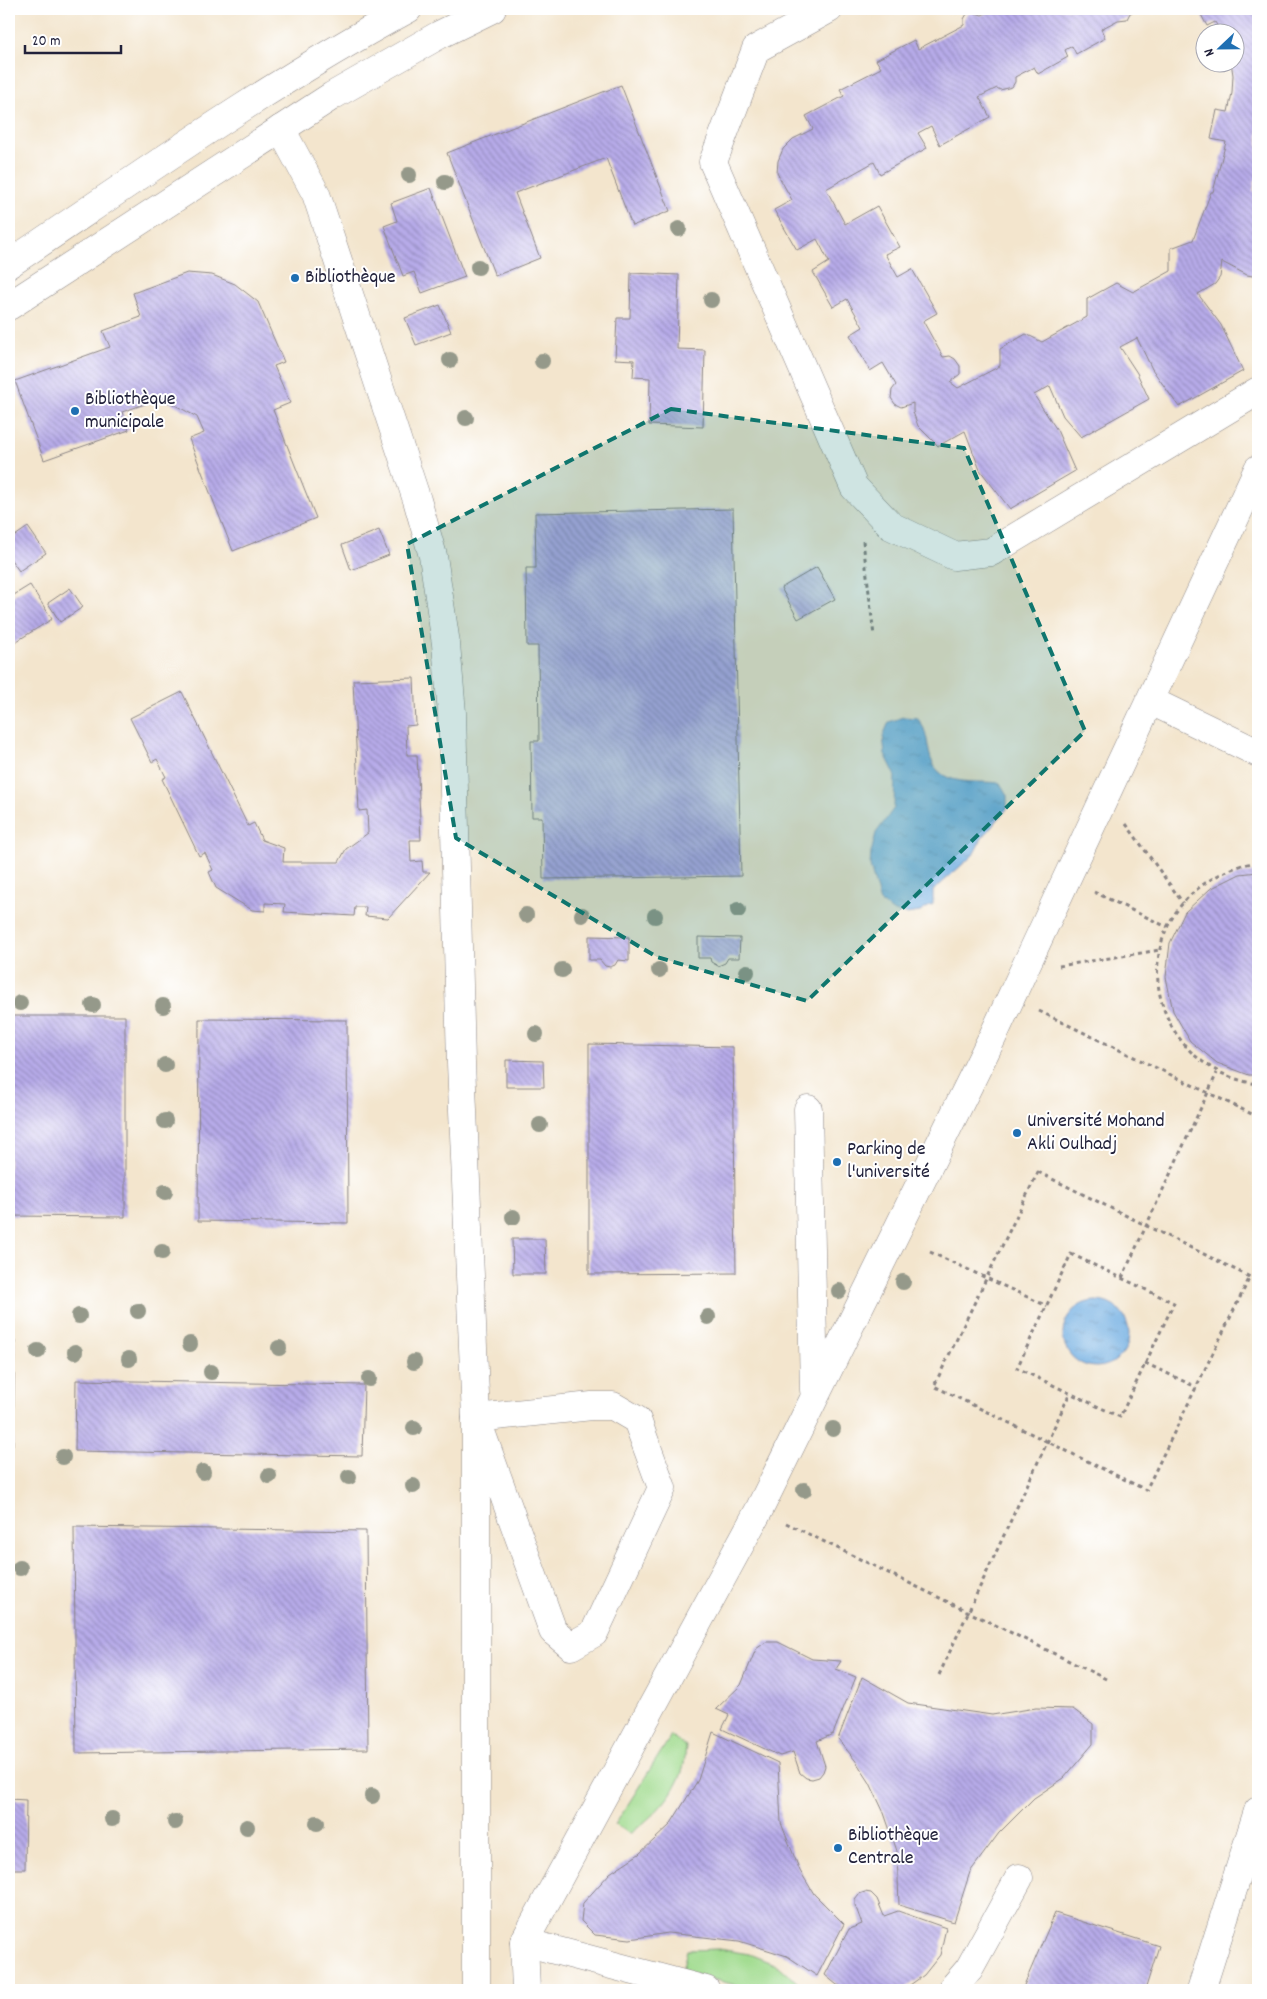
<svg xmlns="http://www.w3.org/2000/svg" width="1267" height="1999" viewBox="0 0 1267 1999" font-family="Dekko,sans-serif">
	<defs>
		<pattern id="water-ripples" width="26" height="14" patternUnits="userSpaceOnUse" patternTransform="scale(1.25)"><rect width="26" height="14" fill="#6fade1"/><path d="M2 4q2-2 4 0t4 0M15 11q2-2 4 0t4 0" fill="none" stroke="#5b8cb8"/></pattern>
		<pattern id="building-back-hatch" width="6" height="6" patternUnits="userSpaceOnUse" patternTransform="scale(1.25)"><rect width="6" height="6" fill="#b7abe9"/><path d="M-1 5l2 2M0 0l6 6M5-1l2 2" fill="none" stroke="#948bbe"/></pattern>
	</defs>
	<rect width="100%" height="100%" fill="#fff"/>
	<filter id="ink" filterUnits="userSpaceOnUse"><feTurbulence type="fractalNoise" baseFrequency=".02" numOctaves="2"/><feDisplacementMap in="SourceGraphic" scale="10" xChannelSelector="R" yChannelSelector="G"/><feConvolveMatrix kernelMatrix="1 2 1 2 8 2 1 2 1" color-interpolation-filters="sRGB"/></filter>
	<filter id="wash" filterUnits="userSpaceOnUse"><feTurbulence type="fractalNoise" baseFrequency=".0096" numOctaves="4" result="noise"/><feDisplacementMap in="SourceGraphic" scale="20" xChannelSelector="R" yChannelSelector="G"/><feGaussianBlur stdDeviation="1.12" result="paint"/><feColorMatrix in="noise" values="0 0 0 0 0 0 0 0 0 0 0 0 0 0 0 0 0 1.4 0 .05"/><feComposite in="paint" operator="in"/></filter>
	<g filter="url(#wash)">
		<rect width="100%" height="100%" fill="#f3e5cd"/>
		<g fill="#a0db8e" stroke="#617e64">
			<path d="M671,1736L686,1746C685,1753 685,1762 683,1769C674,1797 652,1817 630,1834L615,1825Z"/>
			<path d="M719,1949L749,1954L779,1966L798,1983L797,1990H754L682,1971L687,1950Z"/>
		</g>
		<g fill="url(#water-ripples)" stroke="#48688e">
			<path d="M903,717L918,718C920,723 924,727 925,732C928,741 928,751 931,759C941,788 976,780 1000,783L1007,795V809L982,838L973,855L933,891V904L920,912L906,914L894,912L880,902L870,866L871,853L876,833L894,808L895,774L885,754L883,736L889,722Z"/>
			<circle cx="1096" cy="1334" r="33"/>
		</g>
		<g id="blocks">
			<g fill="url(#building-back-hatch)">
				<path d="M989,9H1138L1130,13L1127,19L1118,20L1101,29L1105,38L1076,54L1072,46L1065,50L1068,57L1038,74L1034,67L1015,77V82L1012,87L1000,90L997,88L979,97L990,117L940,145L931,126L918,133L927,148L880,174L874,162L826,189L845,224L877,206L900,247L885,254L898,277L912,269L937,313L923,321L943,357L950,356L955,359L960,366V374L950,382L958,388L1000,366V349L1026,334L1042,342L1087,317V299L1116,283L1133,292L1171,271V248L1193,240L1211,192H1213L1226,142L1211,139L1217,110L1228,112L1232,93L1233,75L1231,62H1234V32H1221L1215,22L1207,26L1198,9H1258V180H1255L1253,191L1258,192V277L1247,275L1222,262L1220,277L1215,284L1198,294L1221,325L1243,371L1179,407L1152,369L1137,338L1120,347L1137,373L1149,399L1081,437L1063,416L1050,386L1034,395L1057,430L1075,471L1010,509L980,470L965,431L938,446L918,426L913,412V403L901,407L895,404L891,398L892,390L896,385L883,363L870,371L850,335L863,327L847,299L833,307L813,272L829,262L817,239L797,250L774,210L792,200L777,173L778,161L783,149L793,139L813,129L806,116L844,96L840,89L881,68L876,60L914,40L918,49L964,25V19L967,14L973,12L982,15L990,11Z"/>
				<path d="M621,85L670,211L632,226L606,158L515,193L540,258L495,276L447,153Z"/>
				<path d="M431,188L465,277L422,293L414,272L403,276L384,226L397,221L391,203Z"/>
				<path d="M187,273L212,275L235,284L258,302L284,362L274,366L290,403L273,410L316,518L233,551L189,439L204,433L197,417L162,398L122,412L129,430L44,460L15,381L110,347L103,331L141,317L133,293Z"/>
				<path d="M631,273L679,275L677,349L705,350L703,427L649,425L650,378L633,377L634,360L615,359L617,318H630Z"/>
				<path d="M440,305L451,332L416,345L405,318Z"/>
				<path d="M733,509L741,876L543,879L542,817H532L531,741H539L538,646H527L526,568H536L535,513Z"/>
				<path d="M28,527L46,553L19,571L9,557V540Z"/>
				<path d="M379,530L389,555L351,570L342,545Z"/>
				<path d="M817,567L835,599L798,619L781,588Z"/>
				<path d="M30,585L52,619L9,646V598Z"/>
				<path d="M70,588L83,607L60,622L48,603Z"/>
				<path d="M414,678L416,725L406,726L407,755H417L421,840H410L411,862L422,861L423,872H430L388,918L365,916L366,907H355L354,916L284,912L285,904L265,903V911L252,910L216,888L209,872L213,870L205,853L199,856L162,779L166,777L157,759L152,762L130,718L182,692L248,826L254,823L262,840L284,848L283,862H339L346,849L368,833L367,810L359,811L353,680Z"/>
				<path d="M1258,872V1075H1249L1217,1063L1190,1041L1173,1011L1166,977L1170,943L1185,912L1210,889L1240,874Z"/>
				<path d="M589,936L629,937V961L618,960L615,965L610,967L605,966L600,960H589Z"/>
				<path d="M698,937L740,938L739,958H728L725,963L718,966L711,962L710,958H698Z"/>
				<path d="M9,1016H125V1217L9,1216Z"/>
				<path d="M199,1019L347,1020L348,1223L198,1221Z"/>
				<path d="M589,1044L733,1047L736,1273L589,1274Z"/>
				<path d="M506,1060L543,1061L544,1087H506Z"/>
				<path d="M512,1239H545L546,1274H513Z"/>
				<path d="M9,1341H15L13,1445H9Z"/>
				<path d="M76,1380L364,1385L362,1456L75,1451Z"/>
				<path d="M74,1527L366,1531L368,1749L76,1753Z"/>
				<path d="M766,1642H778L812,1659L841,1661L836,1669L856,1677L833,1734L817,1741L825,1766L823,1772L819,1777L812,1779L806,1778L800,1773L793,1752L780,1756L722,1729L729,1715L716,1709L741,1685L756,1649Z"/>
				<path d="M862,1677L908,1703L992,1715L1036,1708L1073,1709L1093,1724V1744L1064,1778L1034,1798L999,1833L970,1872L954,1922L899,1905L897,1851L884,1813L870,1783L855,1760L838,1739Z"/>
				<path d="M713,1732L778,1763L781,1823L800,1871L814,1894L844,1924L817,1976L787,1956L739,1941L668,1933L630,1939L595,1935L581,1921L583,1903L610,1873L639,1854L670,1825L698,1780Z"/>
				<path d="M9,1799L26,1800L25,1869H9Z"/>
				<path d="M865,1892L871,1893L877,1899L884,1916L898,1911L946,1928L940,1955L924,1975L903,1990H850L837,1985L825,1975L849,1929L862,1924L855,1905V1899L859,1894Z"/>
				<path d="M1055,1913L1159,1946L1146,1987L1154,1990H1022Z"/>
			</g>
		</g>
	</g>
	<g filter="url(#ink)">
		<use href="#blocks" fill-opacity="0" stroke="#8a8484" stroke-width="1"/>
		<g fill="none" stroke-linecap="round" stroke-linejoin="round">
			<defs>
				<g id="minor">
					<path d="M829,9L756,49L713,162L854,487L891,526L954,556L991,552L1258,391"/>
					<path d="M281,129L316,194L417,500L433,556L446,644L452,713L461,1063L476,1418V1990"/>
					<path d="M9,264C140,176 269,84 408,9"/>
					<path d="M9,306L332,96L439,35L492,9"/>
					<path d="M1151,701L1258,753"/>
					<path d="M808,1109L814,1390"/>
					<path d="M592,1406H613L637,1420L662,1488L594,1633L571,1646L553,1631L476,1418Z"/>
					<path d="M524,1942L706,1990"/>
					<path d="M526,1990L524,1942L759,1510L993,1036L1258,469"/>
					<path d="M951,1990L969,1969L1019,1878"/>
					<path d="M1201,1990L1258,1811"/>
				</g>
			</defs>
			<use href="#minor" stroke="#8a8484" stroke-width="29"/>
			<g stroke="#8a8484" stroke-width="3" stroke-dasharray="4 4" stroke-linecap="butt">
				<path d="M863,541L874,636"/>
				<path d="M1126,824L1183,903"/>
				<path d="M1258,863C1243,863 1228,870 1215,877C1119,931 1150,1069 1258,1084"/>
				<path d="M1094,892L1167,927"/>
				<path d="M1059,966L1160,950"/>
				<path d="M1039,1011L1258,1117"/>
				<path d="M1038,1172L1250,1277L1146,1490L934,1386Z"/>
				<path d="M930,1252L1047,1306"/>
				<path d="M1071,1254L1174,1303L1120,1417L1017,1368Z"/>
				<path d="M1122,1278L1217,1073"/>
				<path d="M1145,1363L1196,1387"/>
				<path d="M786,1523L1106,1679"/>
				<path d="M939,1675L1070,1393"/>
			</g>
			<use href="#minor" stroke="#fff" stroke-width="28"/>
		</g>
		<g fill="#95998a">
			<circle cx="409" cy="175" r="8"/>
			<circle cx="445" cy="182" r="8"/>
			<circle cx="679" cy="229" r="8"/>
			<circle cx="478" cy="267" r="8"/>
			<circle cx="711" cy="300" r="8"/>
			<circle cx="450" cy="360" r="8"/>
			<circle cx="542" cy="361" r="8"/>
			<circle cx="466" cy="418" r="8"/>
			<circle cx="738" cy="910" r="8"/>
			<circle cx="526" cy="915" r="8"/>
			<circle cx="582" cy="915" r="8"/>
			<circle cx="655" cy="916" r="8"/>
			<circle cx="562" cy="970" r="8"/>
			<circle cx="659" cy="970" r="8"/>
			<circle cx="747" cy="972" r="8"/>
			<circle cx="20" cy="1003" r="8"/>
			<circle cx="93" cy="1005" r="8"/>
			<circle cx="163" cy="1006" r="8"/>
			<circle cx="536" cy="1034" r="8"/>
			<circle cx="165" cy="1065" r="8"/>
			<circle cx="165" cy="1121" r="8"/>
			<circle cx="540" cy="1125" r="8"/>
			<circle cx="165" cy="1192" r="8"/>
			<circle cx="513" cy="1217" r="8"/>
			<circle cx="162" cy="1252" r="8"/>
			<circle cx="903" cy="1282" r="8"/>
			<circle cx="839" cy="1291" r="8"/>
			<circle cx="138" cy="1311" r="8"/>
			<circle cx="79" cy="1316" r="8"/>
			<circle cx="708" cy="1317" r="8"/>
			<circle cx="190" cy="1344" r="8"/>
			<circle cx="279" cy="1348" r="8"/>
			<circle cx="38" cy="1351" r="8"/>
			<circle cx="75" cy="1352" r="8"/>
			<circle cx="129" cy="1359" r="8"/>
			<circle cx="414" cy="1362" r="8"/>
			<circle cx="211" cy="1372" r="8"/>
			<circle cx="369" cy="1379" r="8"/>
			<circle cx="414" cy="1428" r="8"/>
			<circle cx="833" cy="1429" r="8"/>
			<circle cx="63" cy="1457" r="8"/>
			<circle cx="203" cy="1472" r="8"/>
			<circle cx="269" cy="1476" r="8"/>
			<circle cx="349" cy="1477" r="8"/>
			<circle cx="413" cy="1486" r="8"/>
			<circle cx="804" cy="1490" r="8"/>
			<circle cx="20" cy="1568" r="8"/>
			<circle cx="372" cy="1796" r="8"/>
			<circle cx="112" cy="1819" r="8"/>
			<circle cx="175" cy="1822" r="8"/>
			<circle cx="317" cy="1823" r="8"/>
			<circle cx="247" cy="1827" r="8"/>
		</g>
	</g>
	<path fill="#0f766e" fill-opacity="0.2" stroke="#0f766e" stroke-width="4" stroke-dasharray="10 6" stroke-linejoin="round" d="M671,409L964,448L1085,731L807,1001L657,957L456,838L407,544Z"/>
	<g fill="#1f6fb2" stroke="#fff" stroke-width="2">
		<circle cx="295" cy="278" r="5"/>
		<circle cx="75" cy="411" r="5"/>
		<circle cx="1017" cy="1133" r="5"/>
		<circle cx="837" cy="1162" r="5"/>
		<circle cx="838" cy="1848" r="5"/>
	</g>
	<g text-anchor="middle" dominant-baseline="central" stroke-width="4" stroke-linejoin="round" paint-order="stroke">
		<g font-size="20" fill="#22223b" stroke="#fff" text-anchor="start">
			<text x="305" y="278">Bibliothèque</text>
			<text x="85" y="400">Bibliothèque<tspan x="85" dy="23">municipale</tspan></text>
			<text x="1027" y="1122">Université Mohand<tspan x="1027" dy="23">Akli Oulhadj</tspan></text>
			<text x="847" y="1150">Parking de<tspan x="847" dy="23">l'université</tspan></text>
			<text x="848" y="1836">Bibliothèque<tspan x="848" dy="23">Centrale</tspan></text>
		</g>
	</g>
	<rect width="1267" height="1999" fill="none" stroke="#fff" stroke-width="30"/>
	<g transform="translate(1220 48) rotate(248)"><circle r="24" fill="#ffffff" stroke="#a7a7b1"/>
	<path d="M0-4L9 19L0 12L-9 19Z" fill="#1f6fb2"/>
	<text y="-8" font-size="14" font-weight="bold" text-anchor="middle" fill="#22223b">N</text>
	</g>
	<path d="M25 45v8h96v-8" fill="none" stroke="#22223b" stroke-width="2.5"/>
	<text x="32" y="45" font-size="15" fill="#22223b" stroke="#ffffff" stroke-width="4" paint-order="stroke">20 m</text>
</svg>
